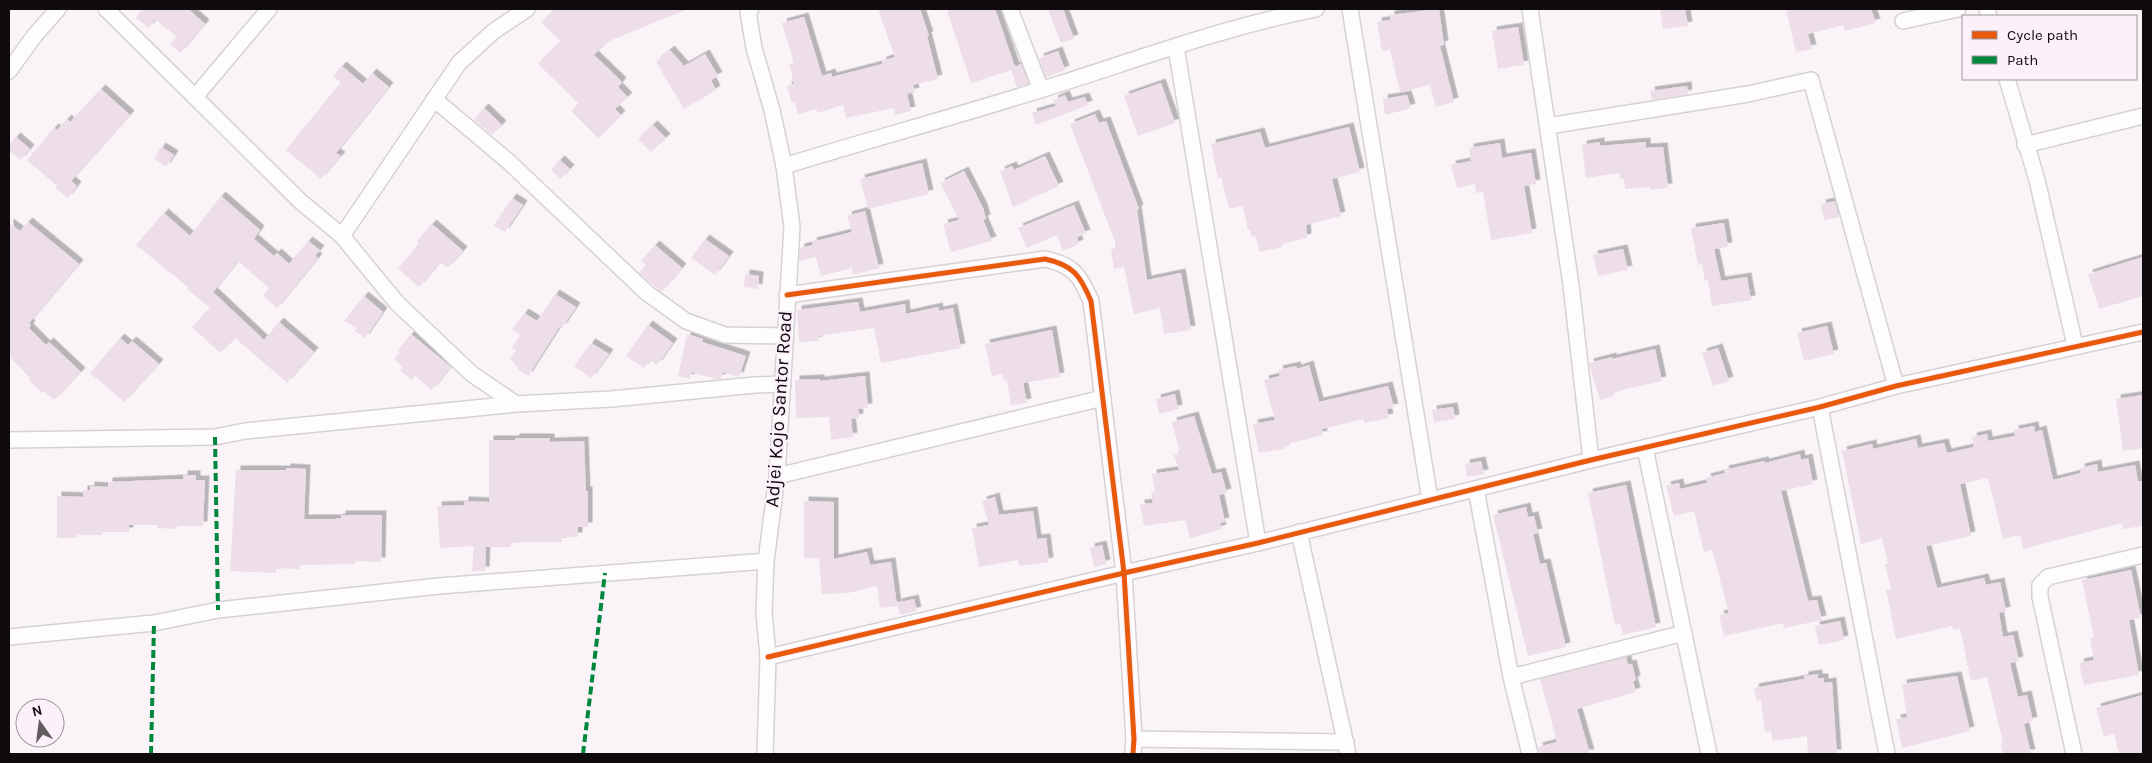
<svg xmlns="http://www.w3.org/2000/svg" width="2152" height="763" viewBox="0 0 2152 763" font-family="Karla,sans-serif">
	<defs>
		<filter id="shadow"><feDropShadow dx="4.5" dy="-4.5" stdDeviation="0" flood-color="#0004"/></filter>
	</defs>
	<rect width="100%" height="100%" fill="#faf4f8"/>
	<g fill="#eddee8" filter="url(#shadow)">
		<path d="M142,9H188L205,24L180,53L170,44L177,37L155,19L149,28L136,18Z"/>
		<path d="M554,9H688L607,42L594,55L622,82L618,87L628,97L615,109L621,115L598,138L571,111L579,104L538,64L561,41L541,23Z"/>
		<path d="M878,9H920L929,36H927L938,79L913,85L915,92L907,94L911,111L895,115L894,108L846,118L843,105L817,113L816,109L798,114L795,103H792L787,86L794,84L789,64L794,63L782,23L804,17L822,76L831,73L832,77L882,64V61L895,57Z"/>
		<path d="M954,9H995L1015,67L1021,64L1029,84L1017,87L1011,70L971,83L947,11Z"/>
		<path d="M1048,9H1063L1074,39L1061,43Z"/>
		<path d="M1439,9L1444,45L1440,46L1454,102L1436,107L1430,85L1400,92L1390,50L1382,51L1377,22L1390,20V15Z"/>
		<path d="M1660,9H1685L1688,26L1663,29Z"/>
		<path d="M1786,9H1871L1876,23L1845,31L1843,25L1808,34L1812,49L1796,52Z"/>
		<path d="M1518,27L1524,65L1498,69L1492,31Z"/>
		<path d="M670,50L684,66L705,54L718,76L711,80L716,90L684,109L656,62Z"/>
		<path d="M1058,51L1065,70L1046,77L1039,58Z"/>
		<path d="M342,66L363,84L372,73L389,87L336,153L341,156L321,179L286,150L341,82L333,76Z"/>
		<path d="M1161,83L1175,123L1138,136L1124,96Z"/>
		<path d="M1687,86L1688,94L1652,100L1650,91Z"/>
		<path d="M101,89L130,115L71,181L77,186L68,198L55,188L57,186L27,160L54,128L57,130L67,119L70,122Z"/>
		<path d="M1065,95L1068,102L1085,97L1088,105L1036,125L1032,113L1056,106L1053,100Z"/>
		<path d="M1407,95L1411,108L1385,115L1383,99Z"/>
		<path d="M484,108L502,125L492,135L474,119Z"/>
		<path d="M1095,114L1099,123L1106,121L1139,209L1137,210L1147,280L1181,273L1191,330L1164,334L1160,308L1134,314L1124,267L1114,269L1111,250L1117,247L1070,124Z"/>
		<path d="M653,125L666,138L651,152L638,139Z"/>
		<path d="M1349,127L1360,172L1332,179L1341,216L1306,225L1307,238L1282,244V247L1259,252L1256,236L1252,237L1250,230H1248L1243,206L1229,209L1221,177L1218,178L1211,144L1260,132L1265,148Z"/>
		<path d="M16,137L30,149L21,160L9,151V145Z"/>
		<path d="M1600,142V146L1646,142V148L1663,147L1668,188L1650,190V187L1625,189L1624,179H1620L1619,173L1586,178L1582,145Z"/>
		<path d="M1500,143L1502,158L1531,153L1536,184L1524,186L1532,233L1491,240L1483,192L1476,193L1475,184L1457,188L1451,165L1471,161L1469,148Z"/>
		<path d="M161,147L174,155L166,167L154,159Z"/>
		<path d="M1045,156L1059,186L1013,207L1000,171L1012,166L1014,170Z"/>
		<path d="M560,160L570,169L561,179L551,170Z"/>
		<path d="M922,163L929,194L868,209L860,179Z"/>
		<path d="M964,171L983,208L986,219L983,220L992,241L951,252L943,224L959,220L940,183Z"/>
		<path d="M221,196L260,230L254,239L274,256L277,253L289,264L308,241L320,250L315,256L318,258L277,308L263,296L269,288L238,261L213,292L264,340L279,322L314,352L287,383L235,338L220,353L192,327L210,308L187,289L188,287L136,245L164,213L190,236Z"/>
		<path d="M512,198L523,205L505,232L494,225Z"/>
		<path d="M1835,201L1839,217L1824,220L1821,204Z"/>
		<path d="M1074,205L1086,234L1077,237L1079,244L1063,251L1057,235L1027,248L1018,228Z"/>
		<path d="M865,211L879,268L853,275L852,268L821,276L816,257L799,261L800,248L813,245L812,242L852,232L847,216Z"/>
		<path d="M28,222L79,264L29,323L31,325L29,328L46,345L49,342L81,372L54,400L44,391L42,393L29,380L30,378L9,356V223L20,231Z"/>
		<path d="M1724,223L1728,247L1714,249L1721,281L1747,277L1751,300L1712,306L1708,280L1705,281L1702,264L1698,265L1691,228Z"/>
		<path d="M432,224L463,251L448,268L440,262L419,287L398,269L419,243L417,241Z"/>
		<path d="M705,239L729,256L715,275L691,258Z"/>
		<path d="M655,245L682,268L661,292L639,273L646,265L641,261Z"/>
		<path d="M1623,249L1628,270L1598,276L1593,255Z"/>
		<path d="M2143,257V296L2099,309L2088,274Z"/>
		<path d="M745,274L759,276L758,289L744,287Z"/>
		<path d="M555,294L576,307L562,328L560,326L528,376L520,371L510,358L517,351L512,347L520,335L512,330L524,313L537,321Z"/>
		<path d="M364,296L383,312L365,338L355,331L357,328L344,321Z"/>
		<path d="M858,302L860,312L905,304L906,314L938,307L939,311L953,308L961,348L881,363L874,328L818,336V341L799,342L797,310Z"/>
		<path d="M648,325L673,343L657,365L650,360L644,368L626,356Z"/>
		<path d="M1827,326L1834,354L1804,361L1797,333Z"/>
		<path d="M1052,330L1060,377L1023,383L1027,403L1011,405L1007,380H1004L1002,374L992,376L985,344Z"/>
		<path d="M411,334L451,367L432,390L415,376L412,380L400,370L403,367L394,359L400,352L398,350Z"/>
		<path d="M687,334L703,339L702,342L746,356L739,377L723,372L721,379H715L691,372L690,379L678,376Z"/>
		<path d="M120,338L128,345L132,341L159,364L124,402L90,373Z"/>
		<path d="M591,343L609,354L591,378L574,366Z"/>
		<path d="M1718,348L1729,381L1713,386L1702,353Z"/>
		<path d="M1655,349L1662,381L1621,390L1614,393V396L1600,400L1589,363L1612,357V359Z"/>
		<path d="M1309,365L1319,402L1388,386L1394,408L1387,409L1389,418L1364,423L1363,419L1322,429L1323,435L1284,445L1285,449L1259,453L1253,424L1275,420L1264,380L1280,376L1278,370L1296,366L1297,369Z"/>
		<path d="M865,376L868,408L858,409L859,418L851,419L853,437L831,440L829,417L796,418L795,380L820,379V381Z"/>
		<path d="M1175,394L1178,409L1159,414L1156,399Z"/>
		<path d="M2143,395V448L2123,451L2116,399Z"/>
		<path d="M1453,407L1455,419L1434,422L1432,410Z"/>
		<path d="M1194,416L1212,474L1221,472L1227,493L1219,495L1225,522L1220,523L1222,529L1190,538L1185,520L1144,526L1140,504L1153,503L1151,493L1155,492L1152,474L1179,470L1174,455L1180,453L1172,422Z"/>
		<path d="M2034,426L2035,432L2042,430L2053,480L2081,473L2080,468L2097,464L2098,472L2135,465L2138,481H2143V526L2123,529L2122,523L2023,549L2020,535L2003,539L1988,478L1960,484L1971,536L1926,546L1937,588L1984,578L1986,585L2000,582L2006,611L1999,613L2003,637L2013,635L2019,661L2010,663L2018,697L2027,695L2033,721L2024,724L2031,754H2003L2001,743L2003,742L1987,677L1971,681L1960,629L1953,630L1952,626L1896,639L1886,590L1891,589L1885,564H1888L1882,538L1861,544L1842,451L1872,444L1873,449L1916,439L1918,448L1944,443L1947,453L1974,447L1972,437L1987,434L1988,441L2015,436L2014,430Z"/>
		<path d="M515,438H550V442L584,441L586,491H588V527H578V537H562V542H527L511,543V547H486L485,571H472L474,546L440,548L437,506L464,505V501L489,502V440H515Z"/>
		<path d="M1800,454L1801,460L1808,458L1813,484L1781,491L1808,601L1817,600L1822,620L1784,628L1783,623L1724,636L1719,615L1729,613L1712,550L1704,552L1694,511L1674,516L1666,486L1679,483L1680,489L1707,483L1706,478L1725,473L1724,470L1764,461L1765,463Z"/>
		<path d="M1481,461L1484,474L1467,477L1465,464Z"/>
		<path d="M286,468L306,469L304,519H336L341,518V515H382L381,562L355,561V564L300,565V569L276,568V573L230,571L236,470H286Z"/>
		<path d="M183,475H196V480H205L203,526H177V529L157,528V525H129V532H102V535H77V538H57V496L83,497V490H90V486L108,487V482L183,479Z"/>
		<path d="M1626,485L1656,627L1623,635L1620,624L1615,625L1588,493Z"/>
		<path d="M995,497L999,515L1033,511L1037,539L1046,538L1049,562L1019,566L1018,560L979,567L972,528L989,525L982,501Z"/>
		<path d="M804,501L834,502V559L867,552L870,565L891,562L897,606L880,608L877,586L848,593L822,594L819,558H804Z"/>
		<path d="M1526,507L1528,517L1534,516L1538,533L1533,534L1540,564L1546,563L1566,647L1528,656L1493,515Z"/>
		<path d="M1102,545L1106,564L1094,567L1090,548Z"/>
		<path d="M2131,570L2141,618L2129,620L2139,675L2084,685L2079,663L2094,660L2090,638L2094,637L2082,580Z"/>
		<path d="M914,599L917,611L900,615L897,603Z"/>
		<path d="M1840,621L1844,640L1819,645L1815,626Z"/>
		<path d="M1626,657L1628,665L1632,664L1636,680L1633,681L1636,692L1577,709L1590,754H1539L1538,747L1557,742L1540,679Z"/>
		<path d="M1818,674V678H1824V683L1832,682L1837,754H1808L1807,736L1773,741L1771,731L1765,732L1761,700L1757,701L1754,688L1804,679V676Z"/>
		<path d="M1957,676L1970,731L1902,748L1896,719L1907,717L1902,684Z"/>
		<path d="M2143,695V754H2119L2114,734L2104,737L2096,708Z"/>
	</g>
	<g fill="none" stroke-linecap="round" stroke-linejoin="round">
		<defs>
			<g id="street">
				<path d="M106,9L300,201L342,236L397,303L472,374L516,404"/>
				<path d="M751,9L748,12L754,48L772,110L784,166L792,227L777,476L766,561L764,612L768,657L765,754"/>
				<path d="M1010,9L1041,90"/>
				<path d="M1350,9L1430,500"/>
				<path d="M1530,9L1571,285L1591,460"/>
				<path d="M1987,9L1989,16"/>
				<path d="M1903,21L1958,9"/>
				<path d="M1176,47L1258,543"/>
				<path d="M9,71L35,35L58,9"/>
				<path d="M2007,79L2037,180L2075,345"/>
				<path d="M195,97L269,9"/>
				<path d="M434,99L509,162L647,293L686,321L725,335L785,336"/>
				<path d="M1548,126L1748,94L1811,80L1896,386"/>
				<path d="M2025,145L2143,116"/>
				<path d="M784,166C875,138 968,113 1059,84C1144,57 1229,26 1316,9"/>
				<path d="M342,236L459,63L494,31L527,9"/>
				<path d="M787,295L1045,259C1073,265 1080,275 1091,301L1124,573L1134,739L1133,754"/>
				<path d="M1820,407L1887,754"/>
				<path d="M9,440L215,437L245,431L516,404L611,399L755,385L783,384"/>
				<path d="M1645,448L1709,754"/>
				<path d="M777,476L1103,398"/>
				<path d="M1476,489L1511,677L1530,754"/>
				<path d="M1299,532L1348,754"/>
				<path d="M9,637L154,623L218,610L439,586L766,561"/>
				<path d="M768,657L1124,573L1258,543L1591,460L1820,407L1896,386L2143,332"/>
				<path d="M1511,677L1684,633"/>
				<path d="M1134,739L1346,742"/>
				<path d="M2074,754L2040,597V585L2048,577L2143,555"/>
			</g>
		</defs>
		<use href="#street" stroke="#d6d1d5" stroke-width="18"/>
		<use href="#street" stroke="#fefdfe" stroke-width="15"/>
		<g stroke="#00873e" stroke-width="4" stroke-dasharray="8 4" stroke-linecap="butt">
			<path d="M215,437L218,610"/>
			<path d="M151,754L154,623"/>
			<path d="M583,754L605,573"/>
		</g>
		<defs>
			<g id="cycleway">
				<path d="M787,295L1045,259C1073,265 1080,275 1091,301L1124,573L1134,739L1133,754"/>
				<path d="M768,657L1124,573L1258,543L1591,460L1820,407L1896,386L2143,332"/>
			</g>
		</defs>
		<use href="#cycleway" stroke="#fdf1f9" stroke-width="8"/>
		<use href="#cycleway" stroke="#e8590c" stroke-width="5"/>
	</g>
	<g text-anchor="middle" dominant-baseline="central" stroke-width="4.5" stroke-linejoin="round" paint-order="stroke">
		<g font-size="19" fill="#0f0a0d" stroke="#fdf1f9">
			<text transform="translate(779 409) rotate(-86)">Adjei Kojo Santor Road</text>
		</g>
	</g>
	<rect width="2152" height="763" fill="none" stroke="#0f0a0d" stroke-width="20"/>
	<rect x="1962" y="15" width="175" height="65" fill="#fdf1f9" stroke="#9e959b"/>
	<rect x="1972" y="31" width="25" height="8" fill="#e8590c" stroke="#9e959b"/>
	<text x="2007" y="40" font-size="15" fill="#0f0a0d">Cycle path</text>
	<rect x="1972" y="56" width="25" height="8" fill="#00873e" stroke="#9e959b"/>
	<text x="2007" y="65" font-size="15" fill="#0f0a0d">Path</text>
	<g transform="translate(40 723) rotate(346)"><circle r="24" fill="#fdf1f9" stroke="#9e959b"/>
	<path d="M0-4L9 19L0 12L-9 19Z" fill="#615c5f"/>
	<text y="-8" font-size="14" font-weight="bold" text-anchor="middle" fill="#0f0a0d">N</text>
	</g>
</svg>
